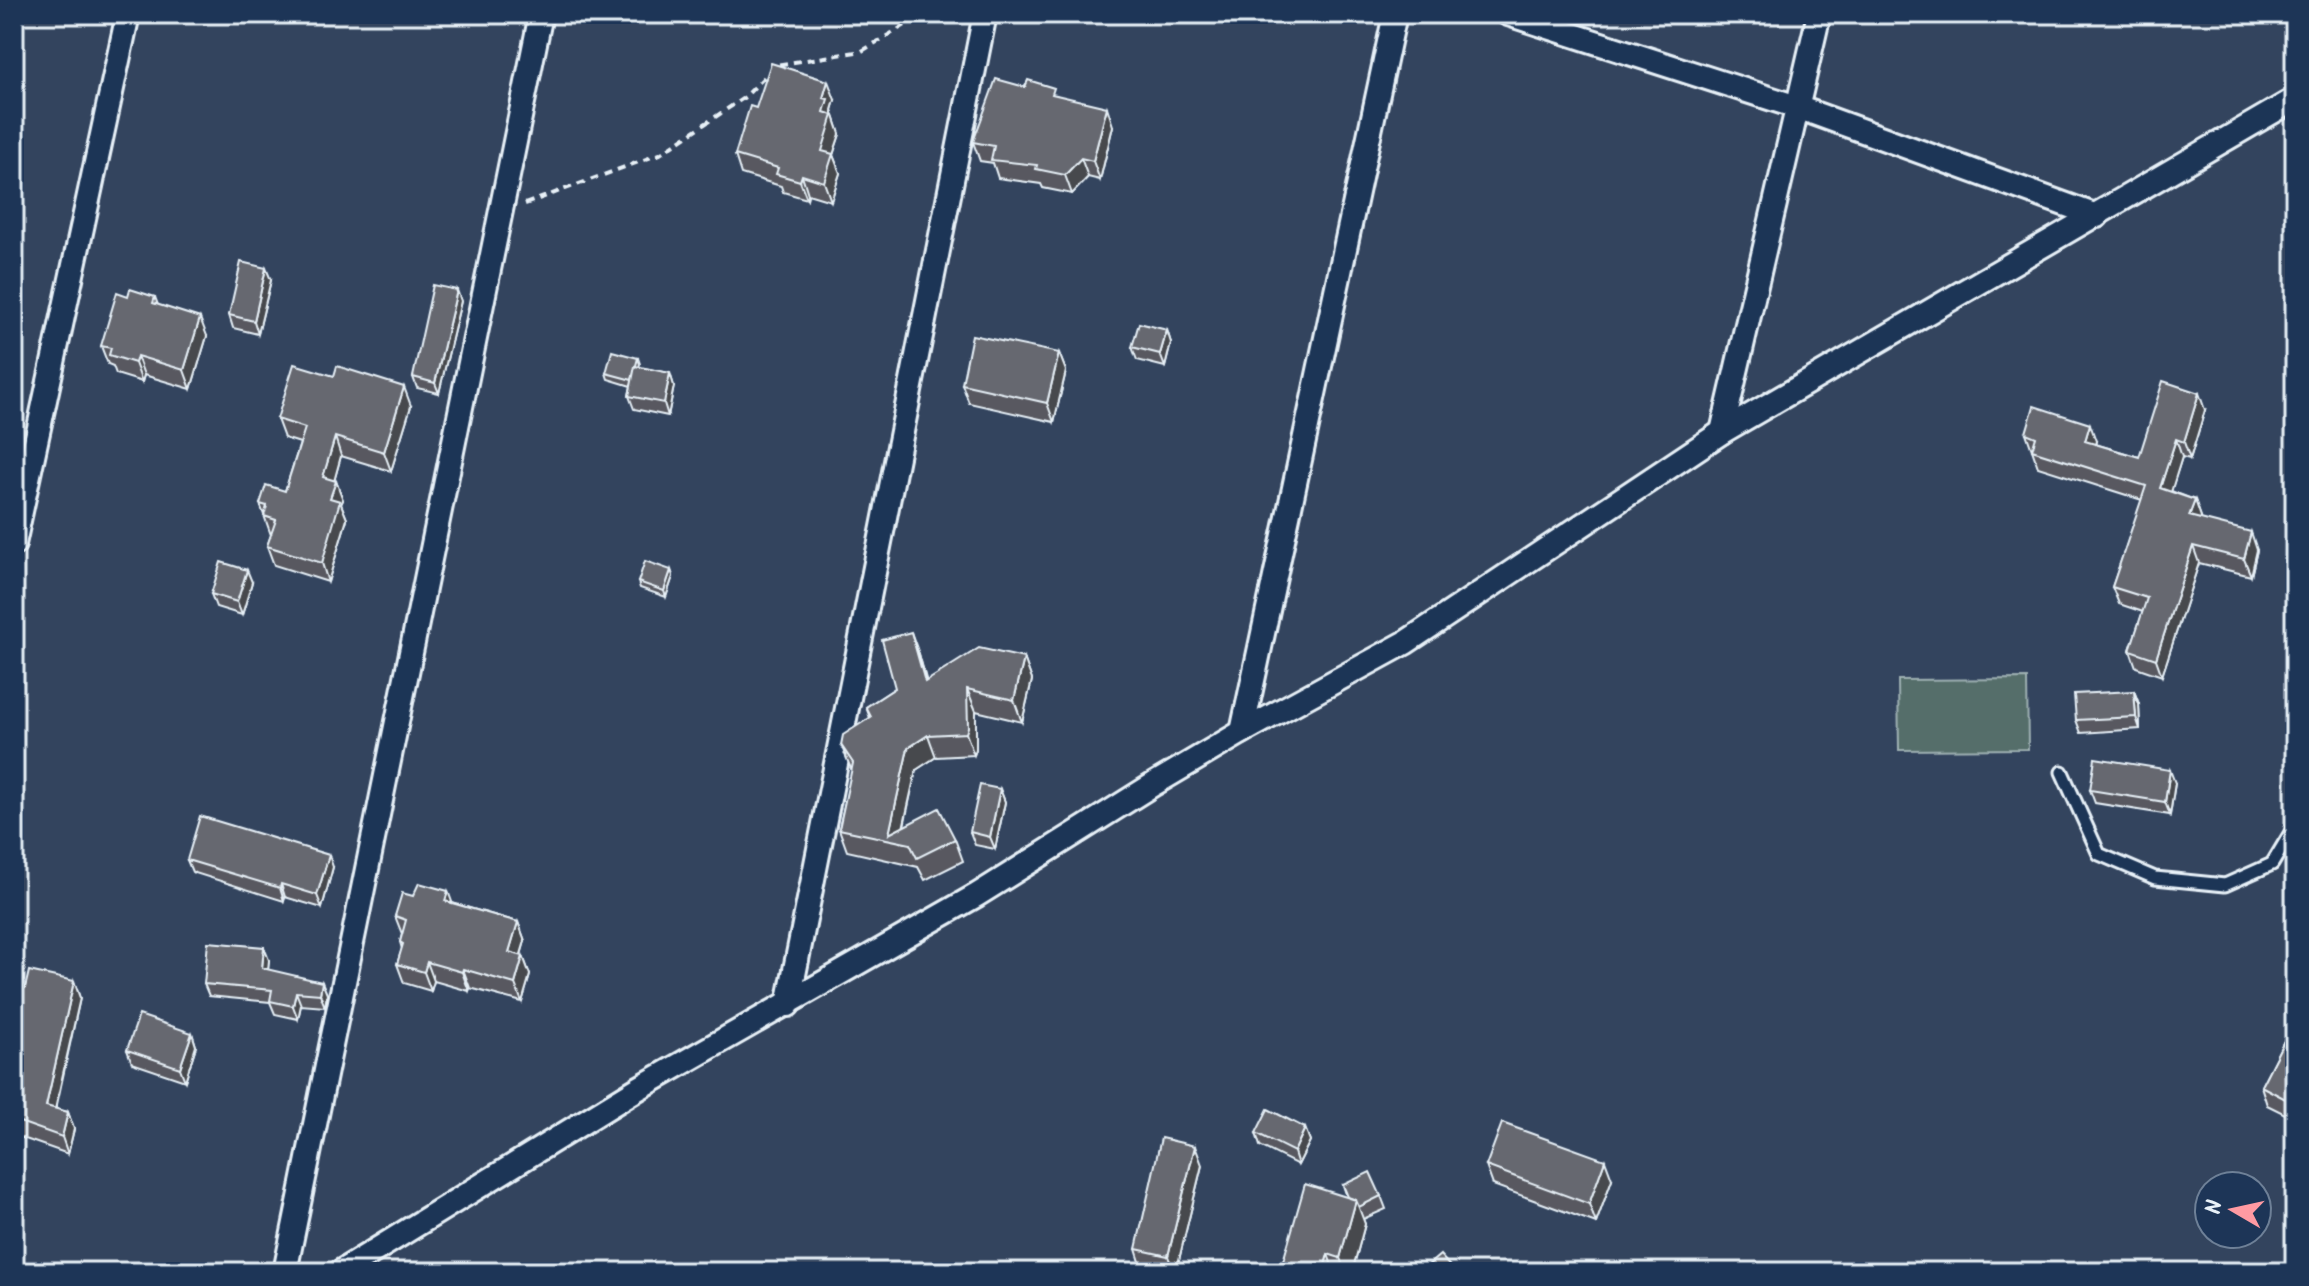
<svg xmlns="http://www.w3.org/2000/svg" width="2309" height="1286" viewBox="0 0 2309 1286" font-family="Kalam,sans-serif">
	<rect width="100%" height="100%" fill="#33445e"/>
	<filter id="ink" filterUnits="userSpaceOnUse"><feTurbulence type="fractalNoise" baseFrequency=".0125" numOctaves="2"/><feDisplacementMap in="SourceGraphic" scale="16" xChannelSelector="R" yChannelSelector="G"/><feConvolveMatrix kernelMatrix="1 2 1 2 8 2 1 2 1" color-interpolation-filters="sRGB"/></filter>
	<g filter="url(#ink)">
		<path fill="#556e6b" stroke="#9eb0b2" stroke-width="2" d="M2027,679L2028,749L1899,750L1898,680Z"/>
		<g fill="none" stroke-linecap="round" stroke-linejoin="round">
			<defs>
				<path id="service" d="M2062,772L2099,854L2155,878L2225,885L2272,864L2295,826"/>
				<g id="minor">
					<path d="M1508,14L1797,107L2097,216"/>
					<path d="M1722,432L1819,14"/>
					<path d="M14,544L128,14"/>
					<path d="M1242,732L1395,14"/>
					<path d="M788,1005L985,14"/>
					<path d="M285,1272L541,14"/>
					<path d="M340,1272L639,1088L977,895L1154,784L1242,732L1405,643L1722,432L2295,99"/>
				</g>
			</defs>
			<use href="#service" stroke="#e8f1f8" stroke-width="17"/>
			<use href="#minor" stroke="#e8f1f8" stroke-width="28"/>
			<path stroke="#e8f1f8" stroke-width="4" stroke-dasharray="8 6" stroke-linecap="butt" d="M525,204L660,154L745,97L776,65L862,51L907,24L930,14"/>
			<use href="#service" stroke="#1d3557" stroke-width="11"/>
			<use href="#minor" stroke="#1d3557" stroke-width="22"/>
		</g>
		<g fill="#585960" stroke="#e8f1f8" stroke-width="2">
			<path d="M1056,95L1113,126L1100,180L1088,177L1072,194L1043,188L1041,184L998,178L993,163L980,161L973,142Z"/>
			<path d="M835,100L832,110L840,134L833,155L840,173L831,201L808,194L807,199L783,192L781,186L741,174L735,155L756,108Z"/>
			<path d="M271,280L258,334L233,328L229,315Z"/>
			<path d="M128,296L155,297L158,305L207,336L191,389L144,375L142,382L116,374L113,366L108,364L101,346Z"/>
			<path d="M461,301L439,393L417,388L413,377Z"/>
			<path d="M1167,330L1171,343L1165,367L1137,360L1132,347Z"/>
			<path d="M1059,353L1066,371L1054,422L969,403L962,384Z"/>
			<path d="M638,358L640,364L639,367L670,373L674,386L668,416L634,409L629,396L631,386L608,379L606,373Z"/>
			<path d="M411,406L391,471L341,456L334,481H336L343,500L341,504L347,519L328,582L274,565L267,546L271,535L260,504L285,491L300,443L284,438L277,419Z"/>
			<path d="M2205,410L2190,459L2182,457L2171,491L2195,500L2201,517V519L2257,550L2251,576L2199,563L2162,676L2136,667L2130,650L2143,612L2119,604L2112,587L2142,500L2038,467L2026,433L2096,441L2095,444L2139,457Z"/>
			<path d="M671,570L673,576L666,597L640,588L638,582Z"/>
			<path d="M252,582L242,615L216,607L211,594Z"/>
			<path d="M919,654L926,681L1024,658L1032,680L1022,722L976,711V749L974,755L936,757L916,770L904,826L955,839L963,861L925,880L918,867L847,851L839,829L852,771L841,745L870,718L866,707L895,688Z"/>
			<path d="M2134,691L2139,704L2140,729L2081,733L2076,720Z"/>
			<path d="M2175,783L2170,815L2095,803L2090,790Z"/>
			<path d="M1000,789L1005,802L995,849L975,845L970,832Z"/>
			<path d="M187,860L333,867L322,908L285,897L284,901L192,872Z"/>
			<path d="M413,896L452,903L518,922L525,941L521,955L523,956L530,975L522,1002L470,988L469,991L434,981L431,991L404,983L397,964L402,949L400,942L402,934L395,916Z"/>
			<path d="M269,960L268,970L327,994L325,1007L301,1005L298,1019L275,1014L270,1002L209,996L204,984Z"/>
			<path d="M74,981L80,998L56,1109L68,1112L74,1129L68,1154L14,1135V986L25,988Z"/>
			<path d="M2295,1019V1119L2267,1105L2261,1086Z"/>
			<path d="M192,1033L196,1046L185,1081L132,1063L127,1050Z"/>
			<path d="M1305,1128L1310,1141L1298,1165L1260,1146L1256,1133Z"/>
			<path d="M1202,1165L1176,1272H1161L1142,1268L1136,1249Z"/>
			<path d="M1486,1166L1612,1179L1596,1223L1493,1185Z"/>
			<path d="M1343,1185L1381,1196L1386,1209L1363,1219L1365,1224L1352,1272H1280L1347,1197Z"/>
		</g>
		<g fill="#47494e" stroke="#e8f1f8" stroke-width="2">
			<path d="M828,81L835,100L832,110L840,134L833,155L840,173L831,201L824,182L822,151L823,98Z"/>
			<path d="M1107,107L1113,126L1100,180L1093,161Z"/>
			<path d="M1081,158L1088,177L1072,194L1065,175Z"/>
			<path d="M802,175L808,194L807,199L800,181Z"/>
			<path d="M266,268L271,280L258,334L254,321Z"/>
			<path d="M457,290L461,301L439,393L435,383Z"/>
			<path d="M200,318L207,336L191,389L184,370Z"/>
			<path d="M1167,330L1171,343L1165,367L1160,354Z"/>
			<path d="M1059,353L1066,371L1054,422L1047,403Z"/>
			<path d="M137,356L144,375L142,382L135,363Z"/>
			<path d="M670,373L674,386L668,416L664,403Z"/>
			<path d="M404,387L411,406L391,471L384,452Z"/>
			<path d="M2199,393L2205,410L2190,459L2184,442Z"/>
			<path d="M2090,424L2096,441L2091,458L2085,441Z"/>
			<path d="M335,437L341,456L330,496L323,477Z"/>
			<path d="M2176,439L2182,457L2167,505L2160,488Z"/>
			<path d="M336,481L343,500L341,504L347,519L328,582L322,563L330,498Z"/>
			<path d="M2195,500L2201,517L2196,534L2189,516Z"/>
			<path d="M2251,532L2257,550L2251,576L2244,559Z"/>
			<path d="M2193,546L2199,563L2162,676L2156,659Z"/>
			<path d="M247,570L252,582L242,615L237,602Z"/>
			<path d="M671,570L673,576L666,597L664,591Z"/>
			<path d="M911,632L919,654L933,704L925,682Z"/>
			<path d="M1024,658L1032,680L1022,722L1014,700Z"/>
			<path d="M967,689L976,711V749L974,755L966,733Z"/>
			<path d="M2134,691L2139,704L2140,729L2136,717Z"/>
			<path d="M928,735L936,757L916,770L900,842L889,834L908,748Z"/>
			<path d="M2170,770L2175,783L2170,815L2165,802Z"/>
			<path d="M1000,789L1005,802L995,849L990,837Z"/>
			<path d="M329,855L333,867L322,908L317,895Z"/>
			<path d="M281,884L285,897L284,901L280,888Z"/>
			<path d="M448,891L455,910L445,901Z"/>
			<path d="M518,922L525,941L516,971L509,952Z"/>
			<path d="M264,947L269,960L267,981L262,968Z"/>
			<path d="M523,956L530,975L522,1002L515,984Z"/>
			<path d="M427,962L434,981L431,991L424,972Z"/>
			<path d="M463,969L470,988L469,991L462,972Z"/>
			<path d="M74,981L80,998L52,1123L46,1106Z"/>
			<path d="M322,982L327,994L325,1007L320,994Z"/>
			<path d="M296,992L301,1005L298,1019L293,1006Z"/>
			<path d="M192,1033L196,1046L185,1081L180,1068Z"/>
			<path d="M68,1112L74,1129L68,1154L62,1137Z"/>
			<path d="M1305,1128L1310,1141L1298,1165L1294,1152Z"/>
			<path d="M1195,1146L1202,1165L1176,1272H1174L1168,1256Z"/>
			<path d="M1605,1160L1612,1179L1596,1223L1589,1204Z"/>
			<path d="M1356,1200L1365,1224L1352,1272H1345L1340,1258Z"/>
			<path d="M1328,1254L1334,1272H1323Z"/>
		</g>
		<g fill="#666870" stroke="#e8f1f8" stroke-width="2">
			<path d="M771,63L828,81L823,98L828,99L824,112L833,115L822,151L833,154L824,182L802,175L800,181L776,174L778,168L735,155L750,106L756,108Z"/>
			<path d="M996,79L1025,87L1028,80L1054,88L1052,94L1107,107L1093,161L1081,158L1065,175L1036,169L1037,165L991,160L994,146L973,142Z"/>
			<path d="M241,262L266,268L254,321L229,315Z"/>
			<path d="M433,285L457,290L435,383L413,377Z"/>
			<path d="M130,289L155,297L153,303L200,318L184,370L137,356L135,363L109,355L111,348L101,346L117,292L128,296Z"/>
			<path d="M1139,323L1167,330L1160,354L1132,347Z"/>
			<path d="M972,335L1059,353L1047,403L962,384Z"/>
			<path d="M612,351L638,358L632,380L606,373Z"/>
			<path d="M294,364L334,376L337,366L404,387L384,452L335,437L323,477L336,481L330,498L340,501L322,563L267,546L276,520L264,516L267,506L260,504L266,485L285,491L305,428L277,419Z"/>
			<path d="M635,366L670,373L664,403L629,396Z"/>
			<path d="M2163,381L2199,393L2184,442L2176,439L2160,488L2195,500L2189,516L2251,532L2244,559L2193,546L2156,659L2130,650L2147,598L2112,587L2146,486L2032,450L2036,437L2026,433L2034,406L2090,424L2085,441L2139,457Z"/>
			<path d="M645,561L671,570L664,591L638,582Z"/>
			<path d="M221,562L247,570L237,602L211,594Z"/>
			<path d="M911,632L925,682L979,648L1024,658L1014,700L967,689L968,727L966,733L928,735L908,748L889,834L939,808L955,839L917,858L910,844L839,829L853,763L841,745L843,735L871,717L866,707L895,688L882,640Z"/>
			<path d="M2134,691L2136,717L2076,720L2074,694Z"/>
			<path d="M2095,758L2170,770L2165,802L2090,790Z"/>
			<path d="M980,785L1000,789L990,837L970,832Z"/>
			<path d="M200,816L329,855L317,895L281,884L280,888L187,860Z"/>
			<path d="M419,883L448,891L445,901L518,922L509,952L523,956L515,984L463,969L462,972L427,962L424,972L397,964L403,944L400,942L406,920L395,916L402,893L413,896Z"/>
			<path d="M208,942L264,947L262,968L322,982L320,994L296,992L293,1006L270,1001L272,990L204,984Z"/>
			<path d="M29,971L74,981L46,1106L68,1112L62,1137L14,1120V986L25,988Z"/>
			<path d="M139,1015L192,1033L180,1068L127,1050Z"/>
			<path d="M2295,1019V1104L2261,1086Z"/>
			<path d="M1268,1109L1305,1128L1294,1152L1256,1133Z"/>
			<path d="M1502,1123L1605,1160L1589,1204L1486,1166Z"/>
			<path d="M1161,1138L1195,1146L1168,1256L1136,1249Z"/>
			<path d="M1370,1172L1381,1196L1359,1207L1356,1200L1348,1197L1343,1185Z"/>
			<path d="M1305,1184L1356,1200L1340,1258L1328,1254L1323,1272H1280Z"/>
			<path d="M1440,1255L1455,1272H1420Z"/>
		</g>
	</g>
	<rect width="2309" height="1286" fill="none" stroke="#1d3557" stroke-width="48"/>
	<rect x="24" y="24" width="2261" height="1238" fill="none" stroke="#e8f1f8" stroke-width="3" filter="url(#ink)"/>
	<g transform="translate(2233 1210) rotate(279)"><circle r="38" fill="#1d3557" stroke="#6e8097" stroke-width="2"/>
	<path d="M0-6L14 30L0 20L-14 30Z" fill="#ff9aa2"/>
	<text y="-12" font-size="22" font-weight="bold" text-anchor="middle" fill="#e8f1f8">N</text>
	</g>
</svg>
